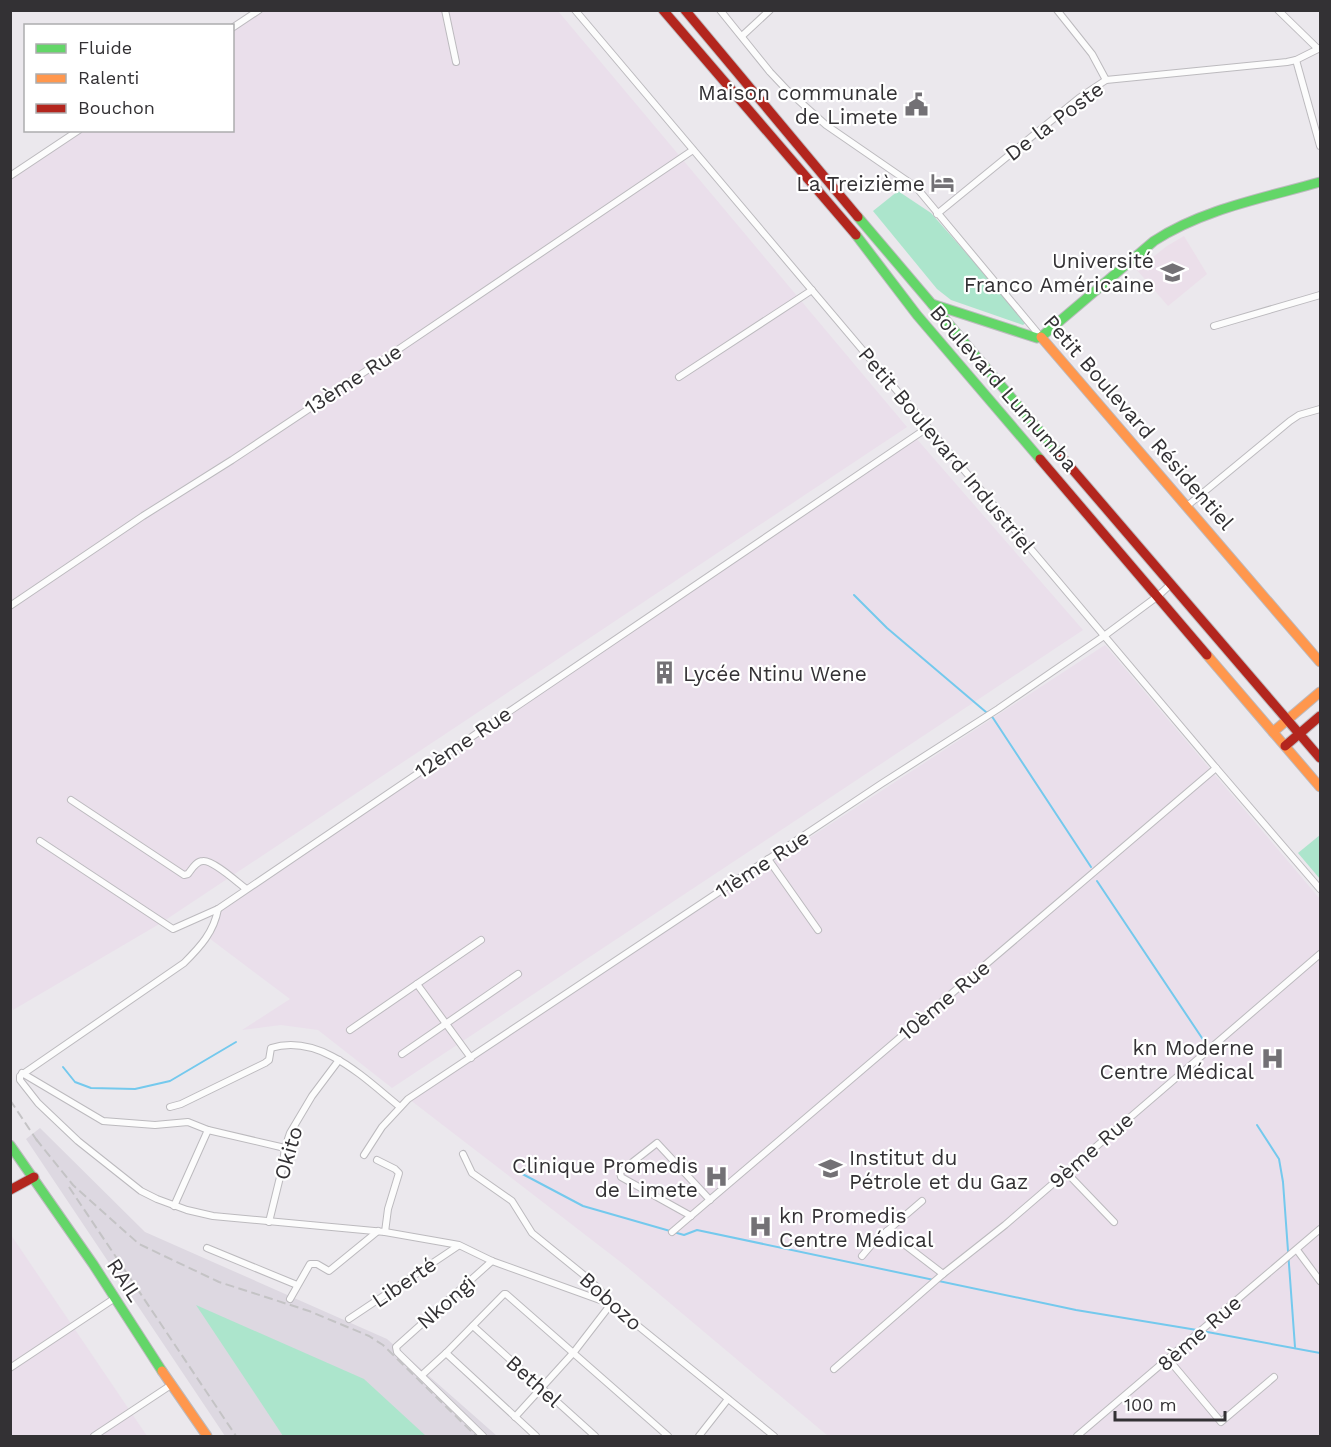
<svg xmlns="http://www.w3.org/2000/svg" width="1331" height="1447" viewBox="0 0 1331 1447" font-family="'Work Sans',sans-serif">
	<rect width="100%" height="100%" fill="#ebe8ed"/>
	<path fill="#ddd8e1" d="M40,1128L145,1232L387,1339L497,1436H225L26,1139Z"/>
	<g fill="#eadfeb">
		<path d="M264,11H558L907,427L161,923L13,1010L11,1005V178L82,131L232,130L233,31Z"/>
		<path d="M916,438L1083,630L392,1088L318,1030L281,1025L242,1030L290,999L205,935L219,913Z"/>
		<path d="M1105,645L1320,899V1436H828L627,1267L409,1099Z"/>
		<path d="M11,1235L147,1436H11Z"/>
	</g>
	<path fill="#ebdfea" d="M1184,236L1207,274L1168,306L1137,270L1167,246Z"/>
	<g fill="#ace5cc">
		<path d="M898,191L931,213L1027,322L1023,325L951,300L937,289L873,211Z"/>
		<path d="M1320,835V879L1298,853Z"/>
		<path d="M196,1305L364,1379L426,1436H283Z"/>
	</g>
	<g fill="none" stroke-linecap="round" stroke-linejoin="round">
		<g stroke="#74c9ed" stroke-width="2">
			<path d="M854,595L887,628L993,718L1091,867"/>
			<path d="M1097,881L1204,1041"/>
			<path d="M63,1067L75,1082L91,1088L135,1089L170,1081L236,1042"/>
			<path d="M1257,1125L1279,1159L1283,1182L1295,1347"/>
			<path d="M513,1169L583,1206L684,1235L697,1230L1076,1310L1197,1330"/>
			<path d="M1202,1331L1320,1353"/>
		</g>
		<defs>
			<g id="street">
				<path d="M445,10L456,62"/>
				<path d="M575,10L1216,768L1320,889"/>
				<path d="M720,10L770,72L787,90L826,125L916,187L1041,337"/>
				<path d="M1057,10L1092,54L1106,80"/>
				<path d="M1278,10L1318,49"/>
				<path d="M232,28L259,10"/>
				<path d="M742,36L770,10"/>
				<path d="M1296,60L1320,146"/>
				<path d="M10,176L79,130"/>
				<path d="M937,214L1079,98L1106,80L1287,62L1296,60L1320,48"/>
				<path d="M1214,326L1320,295"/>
				<path d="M679,377L812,290"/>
				<path d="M1187,506L1290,421L1299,415L1320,409"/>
				<path d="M10,606L143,516L232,460L396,351L693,150"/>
				<path d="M71,800L184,875L188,874C192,869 196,861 203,861C213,860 237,882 245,888"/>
				<path d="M40,841L173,929L218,909L927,428"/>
				<path d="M768,859L818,930"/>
				<path d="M218,909C214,932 200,947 184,963L20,1076V1080L38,1103L78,1141L141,1191L157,1199L187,1210L213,1216L385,1232L459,1245L492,1261L611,1304"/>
				<path d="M417,984L471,1058"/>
				<path d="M350,1030L481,940"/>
				<path d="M402,1054L518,974"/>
				<path d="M22,1073L103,1121L155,1125L188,1122L208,1130L285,1148"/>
				<path d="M170,1107L181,1104L265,1063L269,1060L271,1048C321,1033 365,1079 400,1107"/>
				<path d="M463,1154L472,1173L512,1201L532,1233L585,1276L600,1290L611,1304L774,1436"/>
				<path d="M364,1155L382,1127L408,1099L881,784L998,709L1104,636L1158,596L1171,584"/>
				<path d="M377,1160L395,1169L399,1173L388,1209L385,1232"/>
				<path d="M1065,1171L1114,1222"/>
				<path d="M174,1206L208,1130"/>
				<path d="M691,1216L621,1177L620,1172L657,1143L710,1200"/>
				<path d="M269,1222L282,1169L285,1148L290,1133L312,1096L339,1060"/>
				<path d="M887,1231L943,1274"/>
				<path d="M672,1232L1216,768"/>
				<path d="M207,1248L297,1285"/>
				<path d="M1297,1250L1320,1281"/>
				<path d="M862,1256L873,1243L922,1201"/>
				<path d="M290,1299L310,1264H317L329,1271L378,1231"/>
				<path d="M349,1319L458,1246"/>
				<path d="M473,1326L595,1436"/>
				<path d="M446,1353L504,1294H506L668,1436"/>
				<path d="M1169,1360L1221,1422L1274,1377"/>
				<path d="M10,1368L115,1298"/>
				<path d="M834,1369L943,1274L1005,1225L1320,954"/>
				<path d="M422,1375L446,1353L536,1436"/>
				<path d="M515,1417L574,1352L611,1304"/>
				<path d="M94,1436L171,1385"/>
				<path d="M483,1436L397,1352L396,1347L492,1261"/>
				<path d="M699,1436L728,1399"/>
				<path d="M1077,1436L1320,1229"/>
			</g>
			<g id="fast">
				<path d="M858,217L1061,456"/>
				<path d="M856,235L917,315L1040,459"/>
				<path d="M932,304L1037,338L1041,337L1154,241C1203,209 1264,198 1320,182"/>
				<path d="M10,1145L93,1264L162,1371"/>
			</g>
			<g id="slow">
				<path d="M1041,337L1320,662"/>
				<path d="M1207,655L1320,787"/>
				<path d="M1273,732L1320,692"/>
				<path d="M162,1371L207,1436"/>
			</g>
			<g id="jam">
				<path d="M663,10L856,235"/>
				<path d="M685,10L858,217"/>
				<path d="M1061,456L1320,758"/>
				<path d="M1040,459L1207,655"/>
				<path d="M1285,746L1320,716"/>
				<path d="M10,1190L34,1177"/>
			</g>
		</defs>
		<use href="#street" stroke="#bcbabe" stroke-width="8"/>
		<use href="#fast" stroke="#bcbabe" stroke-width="11"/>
		<use href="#slow" stroke="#bcbabe" stroke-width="11"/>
		<use href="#jam" stroke="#bcbabe" stroke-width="11"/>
		<use href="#street" stroke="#fcfcfc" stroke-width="6"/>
		<use href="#fast" stroke="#63d668" stroke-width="9"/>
		<use href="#slow" stroke="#ff974d" stroke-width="9"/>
		<use href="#jam" stroke="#b3261e" stroke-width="9"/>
		<g stroke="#c4c3c5" stroke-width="2" stroke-dasharray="9 4.5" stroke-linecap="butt">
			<path d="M10,1100L40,1145"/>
			<path d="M36,1139L73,1185L139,1244L219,1282L309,1311L369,1336L383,1345L476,1436"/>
			<path d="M69,1187L236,1436"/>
		</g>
	</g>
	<defs>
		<symbol id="civic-bare" viewBox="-9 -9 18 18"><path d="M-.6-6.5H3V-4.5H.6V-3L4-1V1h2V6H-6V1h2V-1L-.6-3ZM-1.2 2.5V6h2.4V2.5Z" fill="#737175" stroke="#fff" stroke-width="2.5" paint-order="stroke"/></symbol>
		<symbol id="hotel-bare" viewBox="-9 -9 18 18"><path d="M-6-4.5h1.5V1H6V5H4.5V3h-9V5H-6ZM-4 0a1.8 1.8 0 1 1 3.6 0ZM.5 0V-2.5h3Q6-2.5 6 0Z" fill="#737175" stroke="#fff" stroke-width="2.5" paint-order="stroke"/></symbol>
		<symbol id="university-bare" viewBox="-9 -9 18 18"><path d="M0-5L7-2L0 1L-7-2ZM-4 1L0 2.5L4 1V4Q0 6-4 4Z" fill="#737175" stroke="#fff" stroke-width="2.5" paint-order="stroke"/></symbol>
		<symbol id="building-bare" viewBox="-9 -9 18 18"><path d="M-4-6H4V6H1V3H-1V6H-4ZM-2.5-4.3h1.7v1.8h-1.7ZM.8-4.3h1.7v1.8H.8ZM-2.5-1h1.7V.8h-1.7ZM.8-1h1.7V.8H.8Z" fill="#737175" stroke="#fff" stroke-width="2.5" paint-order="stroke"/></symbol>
		<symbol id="hospital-bare" viewBox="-9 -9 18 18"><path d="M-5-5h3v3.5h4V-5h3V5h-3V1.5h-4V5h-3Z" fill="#737175" stroke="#fff" stroke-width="2.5" paint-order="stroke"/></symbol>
	</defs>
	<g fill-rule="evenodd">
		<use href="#civic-bare" x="900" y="88" width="33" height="33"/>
		<use href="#hotel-bare" x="926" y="166" width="33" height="33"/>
		<use href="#university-bare" x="1156" y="256" width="33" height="33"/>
		<use href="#building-bare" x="648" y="656" width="33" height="33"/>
		<use href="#hospital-bare" x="1256" y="1042" width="33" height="33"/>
		<use href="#university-bare" x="814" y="1152" width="33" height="33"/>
		<use href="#hospital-bare" x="700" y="1160" width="33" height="33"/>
		<use href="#hospital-bare" x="744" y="1210" width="33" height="33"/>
	</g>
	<g text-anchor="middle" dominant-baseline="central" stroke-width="4.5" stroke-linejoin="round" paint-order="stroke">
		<g font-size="21" fill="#333134" stroke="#fff" text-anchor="end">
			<text x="898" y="92">Maison communale<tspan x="898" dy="24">de Limete</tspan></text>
			<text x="925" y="183">La Treizième</text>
			<text x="1154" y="260">Université<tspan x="1154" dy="24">Franco Américaine</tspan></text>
			<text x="683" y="673" text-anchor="start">Lycée Ntinu Wene</text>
			<text x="1254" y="1047">kn Moderne<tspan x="1254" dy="24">Centre Médical</tspan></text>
			<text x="849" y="1157" text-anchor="start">Institut du<tspan x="849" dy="24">Pétrole et du Gaz</tspan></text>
			<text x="698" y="1165">Clinique Promedis<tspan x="698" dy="24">de Limete</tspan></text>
			<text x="779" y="1215" text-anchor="start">kn Promedis<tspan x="779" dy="24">Centre Médical</tspan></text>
		</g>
		<g font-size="21" fill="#333134" stroke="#fff">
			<text transform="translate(1054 121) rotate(-37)">De la Poste</text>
			<text transform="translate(353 379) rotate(-33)">13ème Rue</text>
			<text transform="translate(1004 388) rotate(49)">Boulevard Lumumba</text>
			<text transform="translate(1139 422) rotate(49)">Petit Boulevard Résidentiel</text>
			<text transform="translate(947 450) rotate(50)">Petit Boulevard Industriel</text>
			<text transform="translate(463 742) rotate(-34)">12ème Rue</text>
			<text transform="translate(762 864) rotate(-33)">11ème Rue</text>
			<text transform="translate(944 1000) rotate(-40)">10ème Rue</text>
			<text transform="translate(1091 1150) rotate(-41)">9ème Rue</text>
			<text transform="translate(288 1153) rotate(-74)">Okito</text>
			<text transform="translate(125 1280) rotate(57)">RAIL</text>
			<text transform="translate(404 1282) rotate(-34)">Liberté</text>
			<text transform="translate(611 1301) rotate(42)">Bobozo</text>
			<text transform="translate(446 1302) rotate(-41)">Nkongi</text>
			<text transform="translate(1199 1333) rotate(-41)">8ème Rue</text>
			<text transform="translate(534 1381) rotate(42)">Bethel</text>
		</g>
	</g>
	<rect width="1331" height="1447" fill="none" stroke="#333134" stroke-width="24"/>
	<rect x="24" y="24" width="210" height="108" fill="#ffffff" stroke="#adadae" stroke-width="1.5"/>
	<rect x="36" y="44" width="30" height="9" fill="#63d668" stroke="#adadae" stroke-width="1.5"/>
	<text x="78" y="54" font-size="18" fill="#333134">Fluide</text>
	<rect x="36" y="74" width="30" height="9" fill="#ff974d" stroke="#adadae" stroke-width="1.5"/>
	<text x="78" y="84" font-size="18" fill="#333134">Ralenti</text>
	<rect x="36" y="104" width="30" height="9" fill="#b3261e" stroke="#adadae" stroke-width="1.5"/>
	<text x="78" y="114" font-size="18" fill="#333134">Bouchon</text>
	<path d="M1115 1411v9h110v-9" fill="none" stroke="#333134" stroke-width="3"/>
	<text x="1124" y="1411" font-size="18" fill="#333134" stroke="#ffffff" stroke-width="4.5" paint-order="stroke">100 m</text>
</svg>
